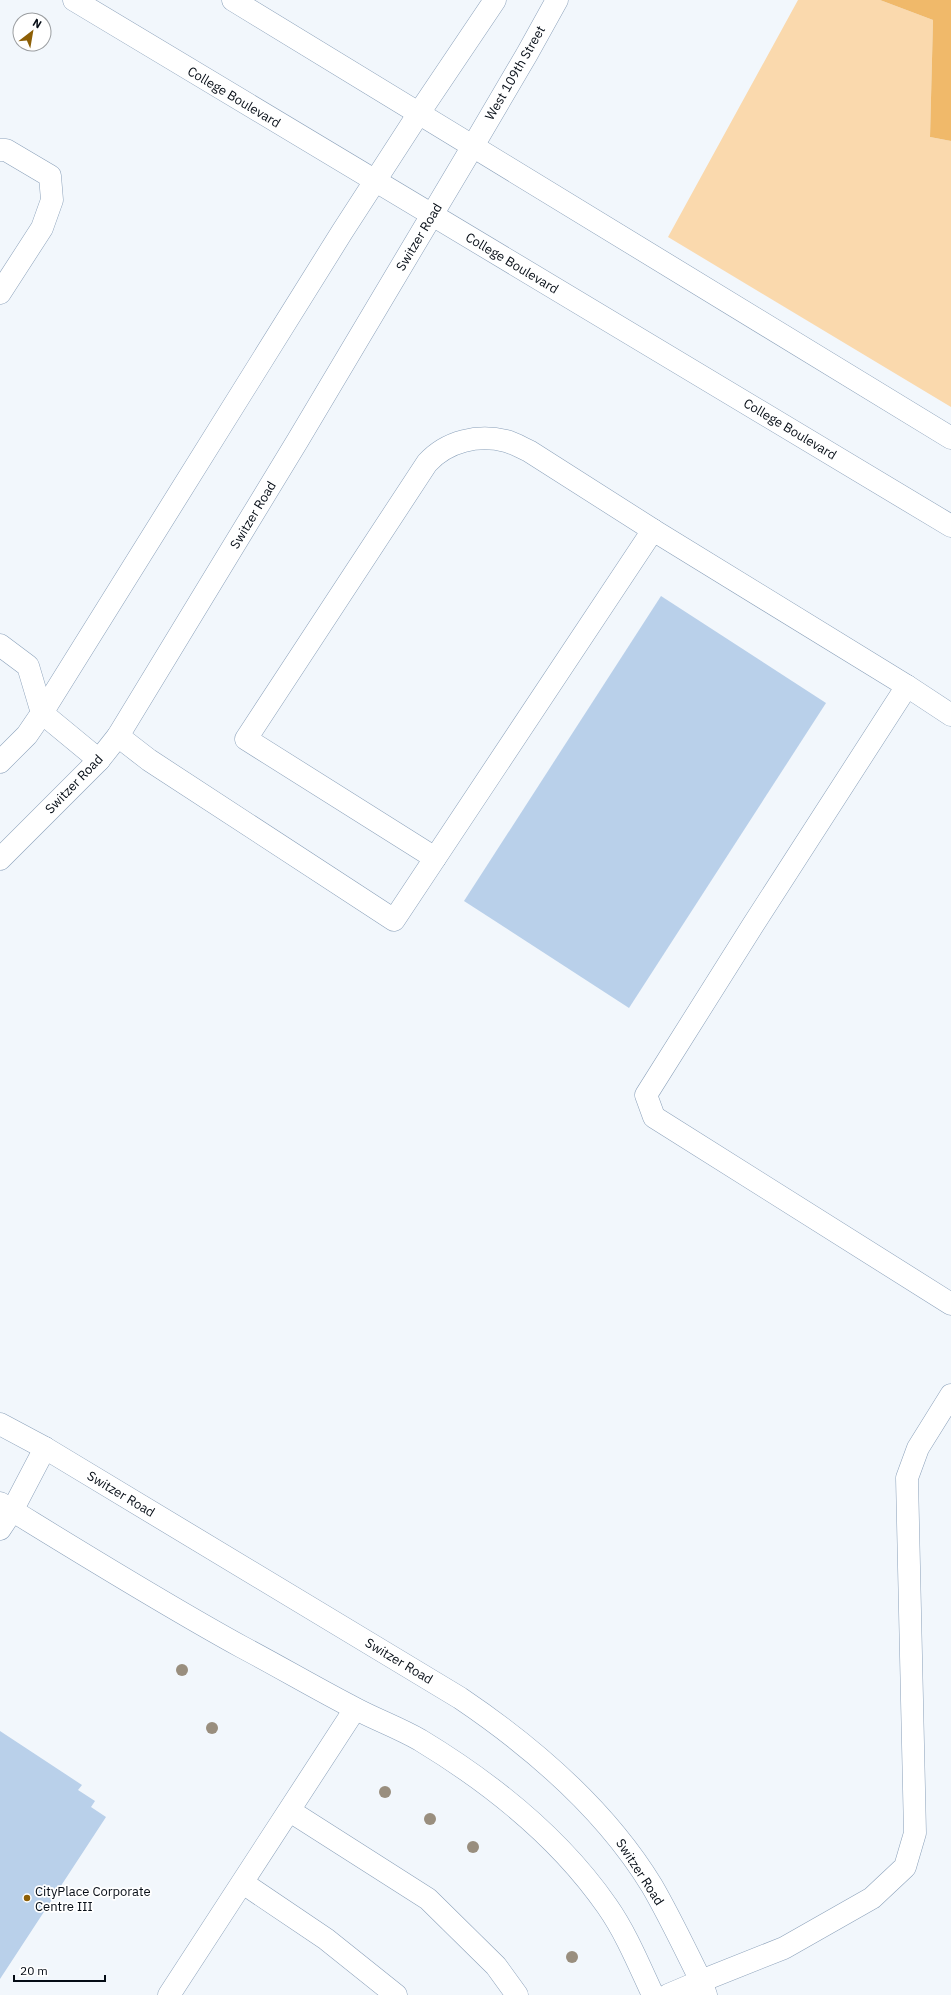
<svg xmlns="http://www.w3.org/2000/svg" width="951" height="1995" viewBox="0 0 951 1995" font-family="'IBM Plex Sans',sans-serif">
	<rect width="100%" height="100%" fill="#f2f7fc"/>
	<path fill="#fad9ad" d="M798,0H880L933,20L930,137L951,141V407L668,237Z"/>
	<path fill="#f0b96a" d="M880,0H951V141L930,137L933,20Z"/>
	<g fill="#b9d0ea">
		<path d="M661,596L826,703L629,1008L464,901Z"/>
		<path d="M0,1731L82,1785L78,1790L95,1801L91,1807L106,1817L0,1979Z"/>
	</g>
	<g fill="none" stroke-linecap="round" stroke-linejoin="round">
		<defs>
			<g id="minor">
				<path d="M419,113L495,0"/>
				<path d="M473,146L527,54L557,0"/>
				<path d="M0,150H6L50,176L52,200L42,228L0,293"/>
				<path d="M0,645L28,666L42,713"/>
				<path d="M907,686L951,715"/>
				<path d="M118,736L149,760L394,920L653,530L907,686L753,925L646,1095L654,1117L951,1304"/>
				<path d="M435,858L246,739L427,463C447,441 478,434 506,441C514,443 522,448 529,451L653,530"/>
				<path d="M0,1529L12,1511"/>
				<path d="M290,1811L428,1899L496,1966L517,1995"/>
				<path d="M243,1883L326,1939L396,1995"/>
				<path d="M701,1981L784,1948L872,1898L905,1867L915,1833L907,1478L918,1448L951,1395"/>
				<path d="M169,1995L355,1709"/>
			</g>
			<g id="major">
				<path d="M74,0L951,526"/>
				<path d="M233,0L951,438"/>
				<path d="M42,713L99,760"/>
				<path d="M0,762L27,735L42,713L342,232L419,113"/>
				<path d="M0,859L99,760L118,736L298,440L473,146"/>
				<path d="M0,1424L45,1448L460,1698C534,1748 605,1809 652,1886C670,1917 685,1949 701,1981L706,1995"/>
				<path d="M0,1503C80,1552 160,1602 242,1647C280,1667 317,1689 356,1709C377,1720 399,1728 420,1740C491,1783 559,1837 607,1906C626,1933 639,1965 653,1995"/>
				<path d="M12,1511L45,1448"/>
				<path d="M668,1995L701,1981"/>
			</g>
		</defs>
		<use href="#minor" stroke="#8ba1ba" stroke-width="23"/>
		<use href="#major" stroke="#8ba1ba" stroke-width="23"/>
		<use href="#minor" stroke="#fff" stroke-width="22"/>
		<use href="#major" stroke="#fff" stroke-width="22"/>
	</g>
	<g fill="#998e7e">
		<circle cx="182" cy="1670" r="6"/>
		<circle cx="212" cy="1728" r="6"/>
		<circle cx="385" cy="1792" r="6"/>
		<circle cx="430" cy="1819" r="6"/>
		<circle cx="473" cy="1847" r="6"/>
		<circle cx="572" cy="1957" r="6"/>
	</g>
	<circle fill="#8d5f06" stroke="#fff" stroke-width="1.5" cx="27" cy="1898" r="4"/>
	<g text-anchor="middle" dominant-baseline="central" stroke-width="3.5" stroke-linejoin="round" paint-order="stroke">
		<g font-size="13" fill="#050c15" stroke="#fff">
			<text transform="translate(515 73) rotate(-60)">West 109th Street</text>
			<text transform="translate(234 97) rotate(31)">College Boulevard</text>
			<text transform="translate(419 237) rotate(-59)">Switzer Road</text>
			<text transform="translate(512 263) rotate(31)">College Boulevard</text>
			<text transform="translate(790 429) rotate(31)">College Boulevard</text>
			<text transform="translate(253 515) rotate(-59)">Switzer Road</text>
			<text transform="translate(74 784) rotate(-46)">Switzer Road</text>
			<text transform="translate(121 1494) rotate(31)">Switzer Road</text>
			<text transform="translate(399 1661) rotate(31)">Switzer Road</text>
			<text transform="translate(640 1872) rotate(57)">Switzer Road</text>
		</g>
		<g font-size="13" fill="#050c15" stroke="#fff" text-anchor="start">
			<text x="35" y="1891">CityPlace Corporate<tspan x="35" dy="15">Centre III</tspan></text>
		</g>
	</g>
	<g transform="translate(32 32) rotate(31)"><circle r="19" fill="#ffffff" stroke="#9b9ea1"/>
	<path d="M0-3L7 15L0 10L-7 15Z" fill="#8d5f06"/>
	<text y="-6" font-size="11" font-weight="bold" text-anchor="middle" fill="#050c15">N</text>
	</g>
	<path d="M14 1975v6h91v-6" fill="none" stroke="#050c15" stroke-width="2"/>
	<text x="20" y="1975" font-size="12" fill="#050c15" stroke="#ffffff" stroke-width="3" paint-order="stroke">20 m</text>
</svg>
